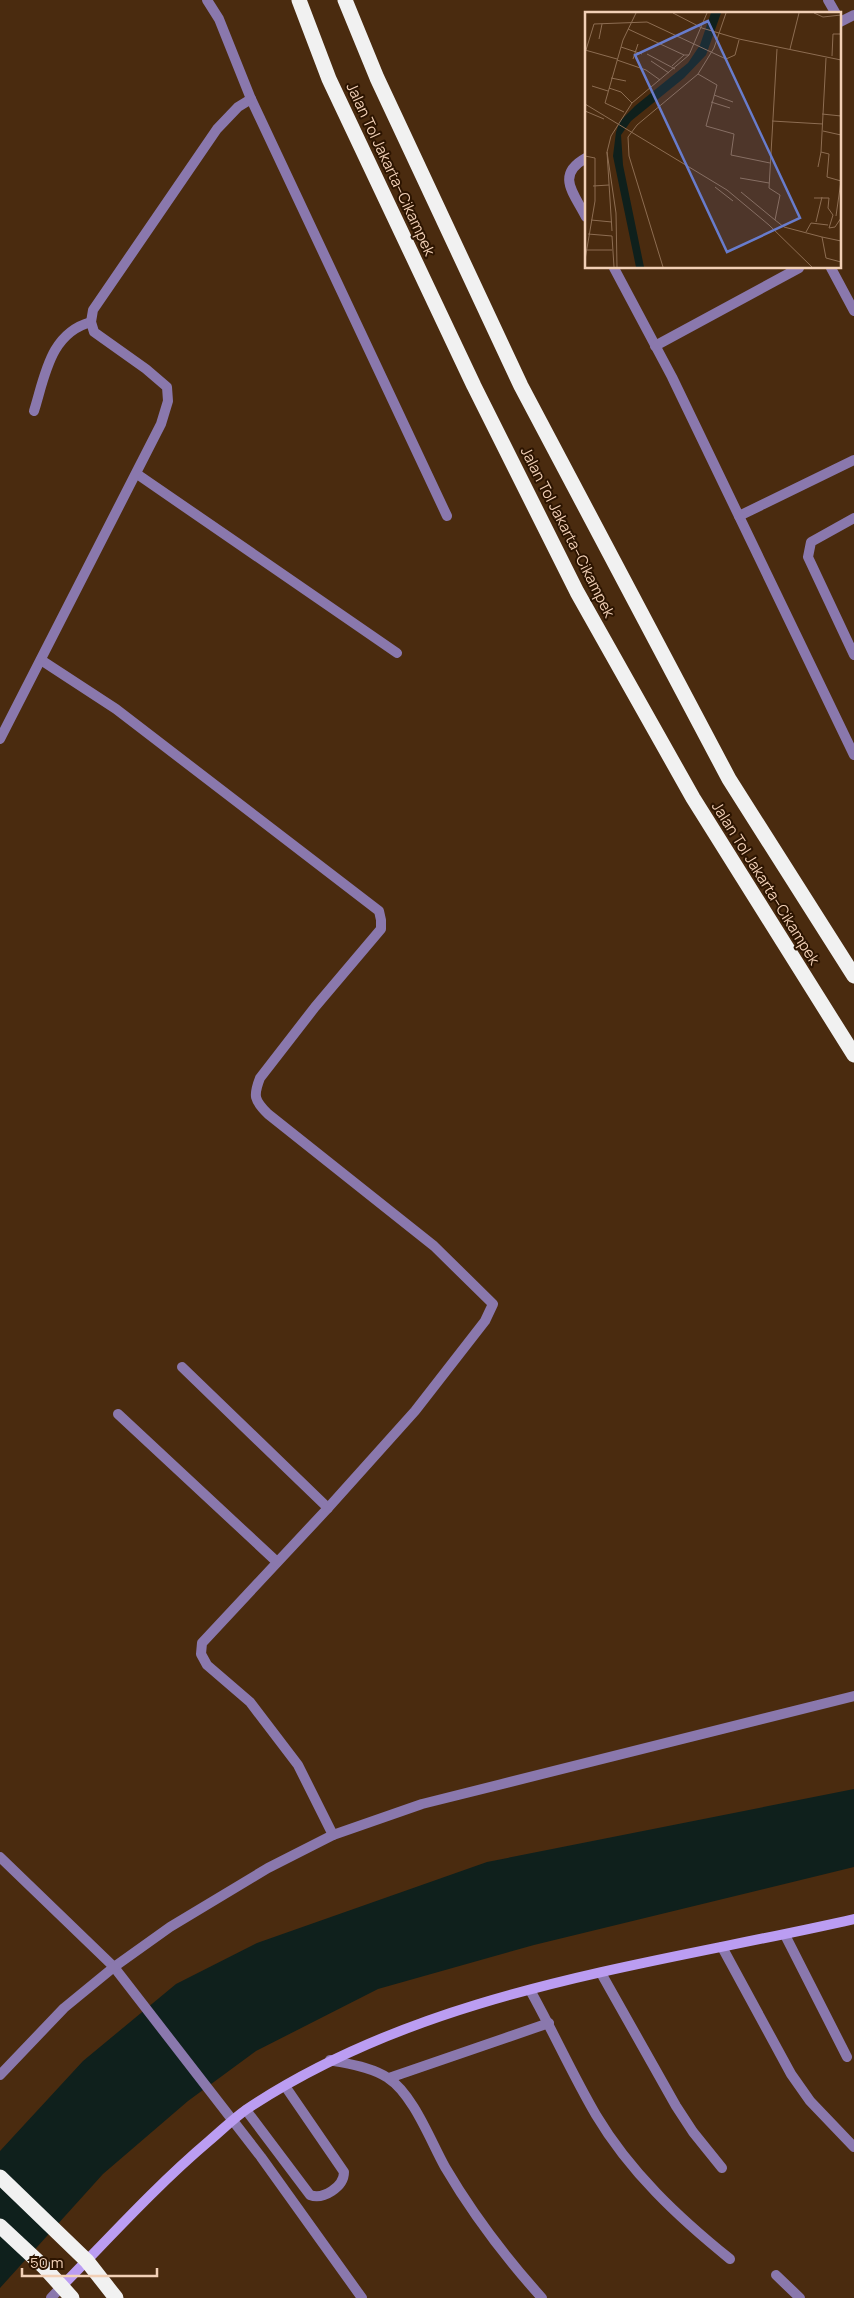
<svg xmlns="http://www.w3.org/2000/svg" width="854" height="2298" viewBox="0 0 854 2298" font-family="Manrope,sans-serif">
	<rect width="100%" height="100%" fill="#4a2b0f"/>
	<path fill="#0f201c" d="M854,1789V1867L534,1945L378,1989L256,2051L188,2101L103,2174L0,2288V2151L83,2061L176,1984L257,1943L487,1862Z"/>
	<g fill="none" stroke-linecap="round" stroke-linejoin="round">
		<g stroke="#8a78ad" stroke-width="10">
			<path d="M828,0L836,14"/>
			<path d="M840,22L854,15"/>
			<path d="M586,158C555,175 574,193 586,217"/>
			<path d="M614,268L672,377L854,755"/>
			<path d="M831,268L854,311"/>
			<path d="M655,346L799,268"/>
			<path d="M739,516L854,460"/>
			<path d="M854,518L811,542L808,557L854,655"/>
		</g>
		<g stroke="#8a78ad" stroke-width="10">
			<path d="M251,99L447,516"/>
			<path d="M34,411C45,376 50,333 91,322"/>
			<path d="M137,474L397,653"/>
			<path d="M41,660L116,709L379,911L381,920V929L315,1007L260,1078C253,1096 254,1100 268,1114L434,1246L493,1304L485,1321L415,1411L328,1508L202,1643L201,1654L207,1665L250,1702L298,1765L333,1835"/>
			<path d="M0,739L161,424L168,401L167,387L146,369L94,332L91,322L93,310L217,129L238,107L251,99L219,19L207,0"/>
			<path d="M182,1367L328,1508"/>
			<path d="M118,1414L277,1562"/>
			<path d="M0,1857L114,1967L261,2157L362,2298"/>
			<path d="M785,1935L847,2057"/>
			<path d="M722,1947L791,2074L810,2101L854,2147"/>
			<path d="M601,1973L676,2106L693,2132L722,2168"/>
			<path d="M530,1990C553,2031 572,2074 596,2115C630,2172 678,2217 730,2259"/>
			<path d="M330,2060C348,2064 372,2067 388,2078C413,2094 431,2142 445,2167C472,2213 506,2258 542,2298"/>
			<path d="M0,2075L64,2008L114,1967L170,1927L268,1868L333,1835L422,1804L854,1696"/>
			<path d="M389,2078L549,2023"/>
			<path d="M246,2110L310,2195C323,2200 344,2187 344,2172L285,2086"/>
			<path d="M776,2275L800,2298"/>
			<path d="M51,2298L62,2286"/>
		</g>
		<path stroke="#bb9df2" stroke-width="10" d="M62,2286C110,2237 157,2185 209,2141C222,2130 234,2118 247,2109C427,1989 648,1966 854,1919"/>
		<g stroke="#f1f1f1" stroke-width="15">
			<path d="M299,0L329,79L474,386L577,592L693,798L854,1055"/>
			<path d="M345,0L377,78L521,386L729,779L854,976"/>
			<path d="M0,2177L87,2261L116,2298"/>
			<path d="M0,2226L44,2267L72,2298"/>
		</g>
	</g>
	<g text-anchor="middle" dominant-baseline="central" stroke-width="4" stroke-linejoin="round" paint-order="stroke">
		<g font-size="15" fill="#f2d0b6" stroke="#2c1400">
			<text transform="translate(391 169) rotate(65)">Jalan Tol Jakarta–Cikampek</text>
			<text transform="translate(568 532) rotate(63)">Jalan Tol Jakarta–Cikampek</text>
			<text transform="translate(766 883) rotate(58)">Jalan Tol Jakarta–Cikampek</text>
		</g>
	</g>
	<g transform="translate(585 12)">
		<rect width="256" height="256" fill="#4a2b0f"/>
		<path d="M126,1H136L121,43L99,66L46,109L36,123L38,153L59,255H51L28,144L31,120L35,109L50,94L103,51L115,33Z" fill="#0f201c"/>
		<path fill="none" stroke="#8d6d52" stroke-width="1" d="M88,1L117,16L154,27L256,48M229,1L238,5L256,3M43,17L99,43H104M14,27L17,12M36,35L57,42M192,37L184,176L195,183L190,208L199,215L237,225L241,246L256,250M205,37L214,1M0,38L32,47M1,38L9,12L62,10L141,47L150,43L154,28M62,42L90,57M247,44L248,22H256M241,46L236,140L244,142L242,165L256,169L251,204M48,47L53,32M32,48L61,58L75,68M66,49L84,61M87,54L99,43M113,62L132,73L121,114L149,122L146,143L185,151M26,66L41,69M7,74L23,79M24,76L36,80L47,91M129,83L148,90M126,90L145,96M0,92L142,178L184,213L227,255M0,99L19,107M39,100L20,91L38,28L51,1M237,102L256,104M187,109L238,112M238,119L256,123M22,140L27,219M0,144L10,146V189L0,248M233,155L236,140M155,166L184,171M8,174L24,173M130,175L148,189M156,180L190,208M229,186H244L243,196L248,203L244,216L250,215L256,206M6,208L27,210M231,210L237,185M221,220L226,211L243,213M3,222L27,224L29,255M237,225L256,229M1,238H27M32,255L31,201L22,140L26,124L47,91L104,43L122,1M78,255L44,144L43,125L52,113L113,62L129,36L141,1"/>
		<path fill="#687ccc" fill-opacity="0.15" stroke="#687ccc" stroke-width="2.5" d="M123,9L215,206L142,240L50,43Z"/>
		<rect width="256" height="256" fill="none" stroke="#f2d0b6" stroke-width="2.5"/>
	</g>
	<path d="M22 2268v8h135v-8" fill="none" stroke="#f2d0b6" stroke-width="2.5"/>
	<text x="30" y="2268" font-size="15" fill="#f2d0b6" stroke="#2c1400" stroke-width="4" paint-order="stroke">50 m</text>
</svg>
